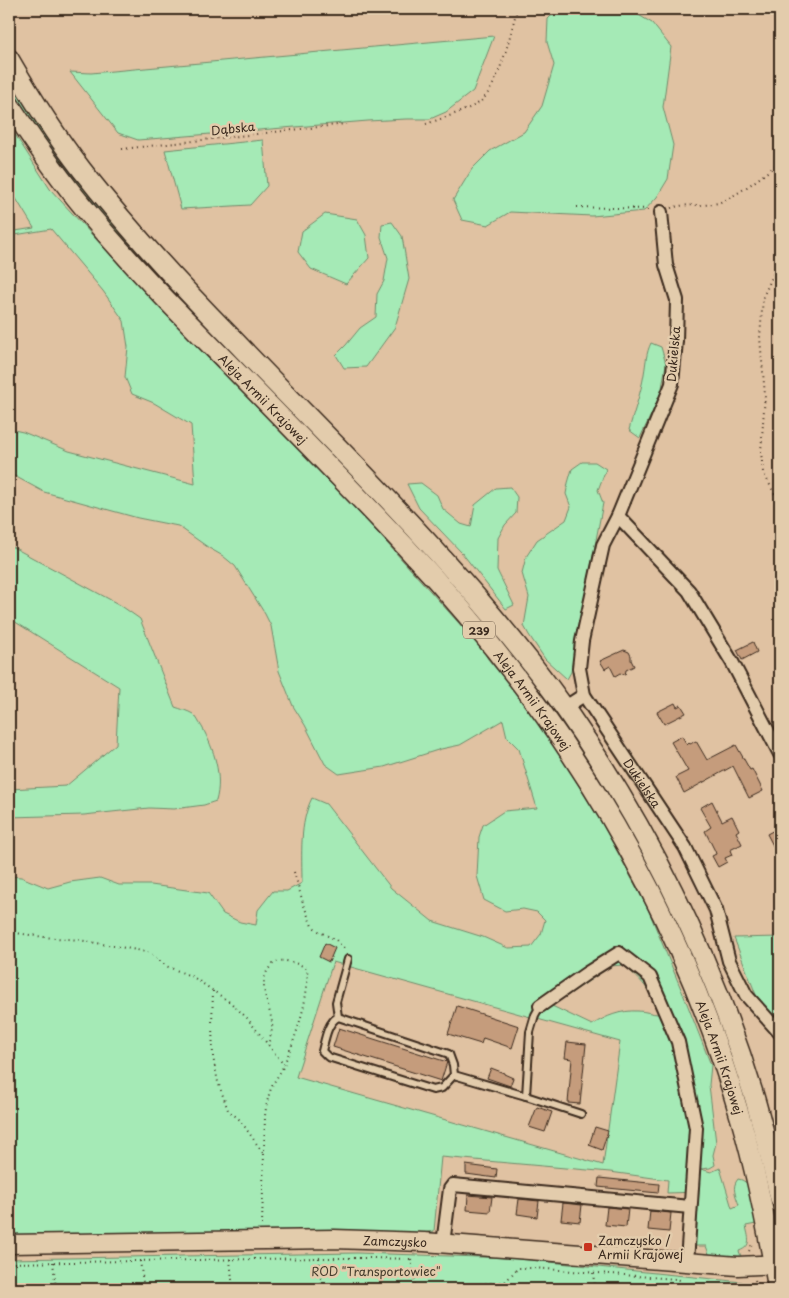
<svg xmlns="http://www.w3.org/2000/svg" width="789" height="1298" viewBox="0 0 789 1298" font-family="'Playpen Sans',sans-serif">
	<rect width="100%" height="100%" fill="#e0c2a2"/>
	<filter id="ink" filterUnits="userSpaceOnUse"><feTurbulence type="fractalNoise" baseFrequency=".02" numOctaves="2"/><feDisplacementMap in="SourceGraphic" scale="10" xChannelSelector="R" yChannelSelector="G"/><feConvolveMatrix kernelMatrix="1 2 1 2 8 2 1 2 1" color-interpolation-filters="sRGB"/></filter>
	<g filter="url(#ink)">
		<g fill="#a5eab6" stroke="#708a6a" fill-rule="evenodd">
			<path d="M558,9H623L637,14L652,23L671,47L663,107L673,145L668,179L657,197L644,211L592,216L510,212L488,225L462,220L453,200L472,169L490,151L524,132L542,106L554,65L547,42L548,19Z"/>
			<path d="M494,36L473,91L446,112L430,119H406L368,121L138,140L118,133L70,72L91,73Z"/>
			<path d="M9,72L22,94L501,636L581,743L649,858L707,983L758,1132L779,1220L772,1221L735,1080L580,756L108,226L12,97L9,92Z"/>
			<path d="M9,125L50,189L149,297L369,523L483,650L488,659L518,695L554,745L603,825L648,909L686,1001L711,1065L709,1085L716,1143L713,1155L715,1165L710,1168L701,1169L711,1172L720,1168L732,1208L739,1205C736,1196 731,1187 738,1179L742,1180L747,1183L756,1224L746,1226C748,1237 753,1246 739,1251L742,1259H711L706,1246H695L699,1192L667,1193L668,1180L610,1172L441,1157L434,1231L413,1235L9,1239V876L21,877L48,888L70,882L100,878L119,885H151L208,893L223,914L240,922L256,925L258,910L273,891H287L302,883C302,854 299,824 312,798L326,804L391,888L432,921L483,937L508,948L531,947L541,934L545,920L537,912L523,909L505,911L484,900L477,876L479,837L483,825L504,811L537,808L519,749L507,737L503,720L460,745L441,749L384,767L339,774L325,764L305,725L293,706L279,671L271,626L265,614L235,566L223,556L209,548L178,526L138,518L44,492L9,473V429L23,432L69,451L195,484L191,425L154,403L132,394L125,377L128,347L124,321L103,291L51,229L9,236V232L34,228L9,187ZM333,962L620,1042L603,1165L296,1077ZM623,965C639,978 655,993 658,1014C652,1014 645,1011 638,1011C621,1010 606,1016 592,1025L552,1006L611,966Z"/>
			<path d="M263,140L267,186L250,205L181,209L165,150Z"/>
			<path d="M325,214L357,219L366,235L369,258L346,284L311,269L298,252L302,231Z"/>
			<path d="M392,222L402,236L409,279L395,327L366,367L344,368L336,355L346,345L360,328L376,317L377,294L384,281L388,258L381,237L382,224Z"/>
			<path d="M651,343L661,347L666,364L661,394L640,438L629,430C634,411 641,393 644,374C646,363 646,353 651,343Z"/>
			<path d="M582,462H595L606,469L598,490L603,503L571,672L567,679L545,659L529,635L524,626L529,597L522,573L526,557L537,540L566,520L571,507L566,494L568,483L572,469Z"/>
			<path d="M421,483L437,495L443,509L461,524L471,527L475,505L496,488L510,487L517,497L516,513L505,525L498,538L497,570L514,605L506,609L462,553L419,508L407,484Z"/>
			<path d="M9,545L120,605L140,619L175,707C181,709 188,711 193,714C197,717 199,723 202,727C214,749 223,776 216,801L204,805L174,809L149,808L84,815L9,817V789L66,786L116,744L119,687L9,618Z"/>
			<path d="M780,937V1020L758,1000L734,938Z"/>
			<path d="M357,1253L511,1258L742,1282L743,1289H9V1259Z"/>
		</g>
		<g fill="#c59c7c" stroke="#3b2a1e">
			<path d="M753,642L757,652L742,660L737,650Z"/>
			<path d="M624,650L629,652L631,656V660L634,666L626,670L625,675L620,673L615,676L610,666L605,669L600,661Z"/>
			<path d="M675,703L677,707L681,705L686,713L664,724L657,712Z"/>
			<path d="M682,736L687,745L689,743L690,744L696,741L707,760L736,745L750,770L752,769L763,791L749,798L733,766L684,793L676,777L688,771L671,742Z"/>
			<path d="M712,801L722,821L732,816L739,830L736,832L742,844L730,850L732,855L725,858L727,862L718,867L712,856L716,854L715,851L705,831L711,827L700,808Z"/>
			<path d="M780,827V859L767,834Z"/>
			<path d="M325,943L335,948L329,962L319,957Z"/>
			<path d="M457,1006L519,1026L512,1048L483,1038L481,1044L448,1034Z"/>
			<path d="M339,1028L447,1062L441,1081L333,1047Z"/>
			<path d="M567,1042L586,1044L580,1104L568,1103L572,1059L565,1058Z"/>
			<path d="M491,1068L504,1073V1074L513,1078L510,1086L487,1078Z"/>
			<path d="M537,1107L552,1112L545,1132L529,1127Z"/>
			<path d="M595,1127L608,1131L602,1150L589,1145Z"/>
			<path d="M466,1165L497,1169L496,1178L466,1174Z"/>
			<path d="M599,1178L659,1184L658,1193L598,1187Z"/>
			<path d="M468,1195L492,1197L490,1212L467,1210Z"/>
			<path d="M519,1199L539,1201L537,1217L517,1214Z"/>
			<path d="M563,1203L582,1205L580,1222L561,1220Z"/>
			<path d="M607,1207L628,1209L626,1227L605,1225Z"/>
			<path d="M650,1211L671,1213L669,1232L648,1230Z"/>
		</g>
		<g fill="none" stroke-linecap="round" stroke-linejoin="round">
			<defs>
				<g id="lane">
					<path d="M540,1006L535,1015L530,1032L526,1096L581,1114"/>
					<path d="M338,1017L336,1002L348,959"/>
					<path d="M454,1075L442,1088L433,1090L328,1057L322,1051C325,1040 327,1023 338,1017L449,1054L453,1065L454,1075L526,1096"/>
				</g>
				<g id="street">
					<path id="s1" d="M661,212L666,265L677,300L676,341L672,384L618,516L603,545L582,641L579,668L584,695L685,847L716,910L729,961L746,995L780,1033"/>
					<path d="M618,516L689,591L732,662L780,754"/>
					<path d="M564,708L584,695"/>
					<path d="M540,1006L587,973L619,953L650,977L678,1042L696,1128L687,1262"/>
					<path d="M443,1244L450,1189L453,1185L690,1207"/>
				</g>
				<g id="secondary">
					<path id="s2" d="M9,1244L334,1239L424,1242L738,1266L780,1264"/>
				</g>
				<g id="primary">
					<path d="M9,59C31,97 55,135 82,170C128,229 179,284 231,337C286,395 343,451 397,509C456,572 514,637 564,707C647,826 712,958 754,1096C764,1130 772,1164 780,1198"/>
					<path id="s3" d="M9,104C30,136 52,168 76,198C123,257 176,310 228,363C287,423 346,483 404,545C561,711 677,899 741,1120C757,1175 768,1232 778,1289"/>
				</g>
			</defs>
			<use href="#lane" stroke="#3b2a1e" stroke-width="10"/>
			<use href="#street" stroke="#3b2a1e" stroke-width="16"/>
			<use href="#secondary" stroke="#3b2a1e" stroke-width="21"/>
			<use href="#primary" stroke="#3b2a1e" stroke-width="22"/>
			<g stroke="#3b2a1e" stroke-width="2" stroke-dasharray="1 4" stroke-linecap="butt">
				<path d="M426,124C440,119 469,110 480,102C499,87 511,32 517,9"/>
				<path d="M122,149L346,124"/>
				<path d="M577,207L650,209"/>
				<path d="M671,208C686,203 702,207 718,203C736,197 765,174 780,162"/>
				<path d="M780,255L778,264L763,297L760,338L765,395L761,452L763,472L780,504"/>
				<path d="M294,872L304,906L312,926L320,932L336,940L346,950"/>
				<path d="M9,932L44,937L79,940L137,950L150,953L166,966L193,977L231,1003L247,1018L284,1065"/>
				<path d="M213,991L212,1024L213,1057L218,1082L228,1110L240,1120L263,1153"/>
				<path d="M262,1225L265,1116C266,1106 268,1096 272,1086C276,1078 282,1071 285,1062C296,1037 310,996 307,969C301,964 294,963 286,961C280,960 276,961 271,966C256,982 269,1003 272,1022C273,1029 270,1038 268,1045"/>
				<path d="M749,1251L753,1242"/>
				<path d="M319,1258L322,1289"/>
				<path d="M230,1259L233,1289"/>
				<path d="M411,1259L416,1289L505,1282L518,1268H533L676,1279L680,1280L684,1289"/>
				<path d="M140,1261L144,1289"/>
				<path d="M53,1262L56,1289"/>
				<path d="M9,1263L319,1258H372L411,1259"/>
				<path d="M593,1273L595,1289"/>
				<path d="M755,1280L758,1289"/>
				<path d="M505,1282L506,1289"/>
			</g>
			<use href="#lane" stroke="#e3ccac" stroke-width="6"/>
			<use href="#street" stroke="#e3ccac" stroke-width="12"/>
			<use href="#secondary" stroke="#e3ccac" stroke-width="18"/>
			<use href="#primary" stroke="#e3ccac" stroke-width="19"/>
		</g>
	</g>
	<rect fill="#c8321e" stroke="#e3ccac" stroke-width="2" x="583" y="1242" width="10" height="10" rx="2.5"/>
	<g text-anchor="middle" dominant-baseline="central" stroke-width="5" stroke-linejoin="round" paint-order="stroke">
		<rect fill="#e3ccac" stroke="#6d5b49" stroke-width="1" x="463" y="621.5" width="32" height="17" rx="4"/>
		<g font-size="11" font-weight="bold" fill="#3b2a1e">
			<text x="479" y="630">239</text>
		</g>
		<g font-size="12" fill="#3b2a1e" stroke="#e3ccac">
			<text transform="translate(233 128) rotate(-6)">Dąbska</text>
			<text transform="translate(673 354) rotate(-85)">Dukielska</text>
			<text stroke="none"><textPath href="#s3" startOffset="390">Aleja Armii Krajowej</textPath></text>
			<text stroke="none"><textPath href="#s3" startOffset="795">Aleja Armii Krajowej</textPath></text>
			<text stroke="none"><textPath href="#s1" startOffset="608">Dukielska</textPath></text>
			<text stroke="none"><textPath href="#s3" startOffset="1200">Aleja Armii Krajowej</textPath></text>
			<text stroke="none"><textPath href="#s2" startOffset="386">Zamczysko</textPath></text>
		</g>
		<g font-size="12" fill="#3b2a1e" stroke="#e3ccac" text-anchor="start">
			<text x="598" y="1240">Zamczysko /<tspan x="598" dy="14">Armii Krajowej</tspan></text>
		</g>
		<g font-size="12" fill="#463d2d" stroke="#e3ccac">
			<text x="376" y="1271">ROD "Transportowiec"</text>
		</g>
	</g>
	<rect width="789" height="1298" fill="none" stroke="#e3ccac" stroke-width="30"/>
	<rect x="15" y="15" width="759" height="1268" fill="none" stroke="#3b2a1e" stroke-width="2" filter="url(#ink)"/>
</svg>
